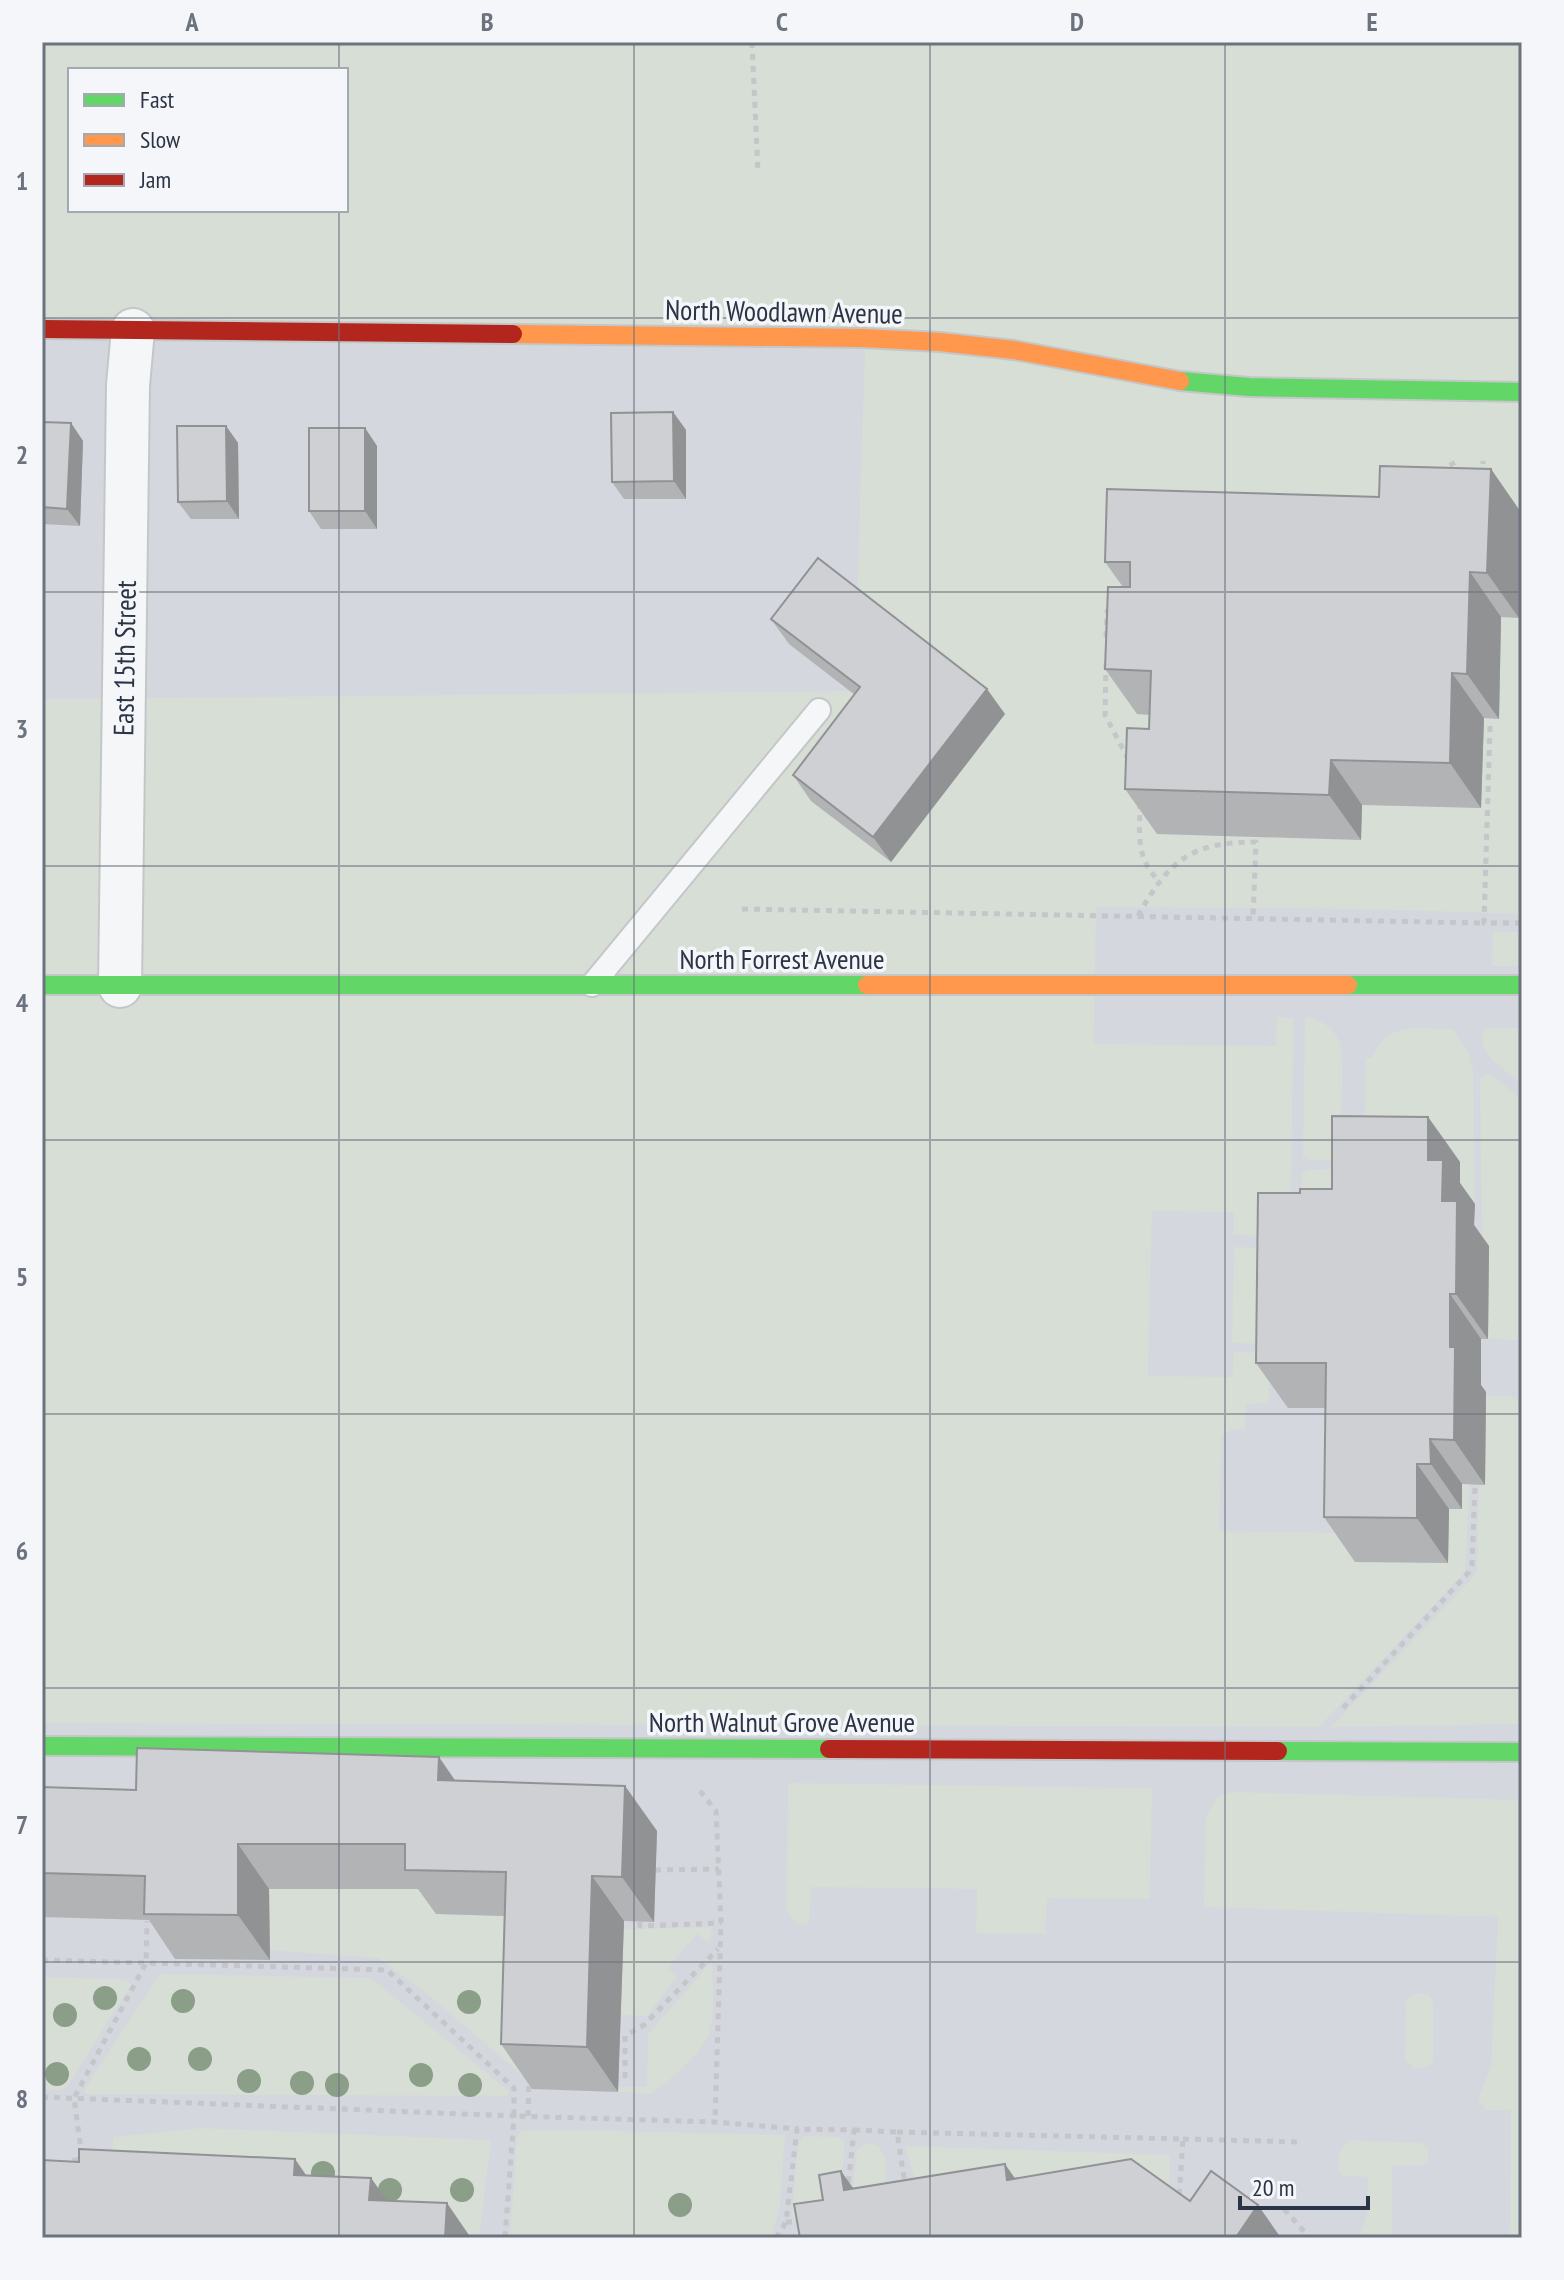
<svg xmlns="http://www.w3.org/2000/svg" width="1564" height="2280" viewBox="0 0 1564 2280" font-family="'PT Sans Narrow',sans-serif">
	<rect width="100%" height="100%" fill="#e6e8ea"/>
	<path fill="#d4d7dd" fill-rule="evenodd" d="M42,42H1522V2238H42ZM70,70H346V210H70Z"/>
	<g fill="#d6ded6" fill-rule="evenodd">
		<path d="M42,42H1522V914L1362,909L1096,907L1094,1044L1276,1046L1277,1017L1294,1018L1290,1220L1272,1236L1233,1235L1234,1212L1152,1211L1148,1376L1232,1377L1234,1352L1269,1353V1403L1246,1404L1245,1429H1234L1222,1435L1219,1531L1356,1533L1448,1563L1449,1509L1462,1508V1484H1470L1465,1572L1319,1727L42,1723V699L854,691L865,349L42,340ZM70,70H346V210H70Z"/>
		<path d="M1493,932H1522V966H1492Z"/>
		<path d="M1305,1017C1320,1018 1333,1027 1339,1041C1347,1058 1340,1141 1334,1161L1309,1160L1303,1156Z"/>
		<path d="M1485,1028H1522V1084C1507,1071 1471,1051 1485,1028Z"/>
		<path d="M1453,1029L1469,1053L1473,1070L1475,1205H1460L1364,1161L1366,1058H1371C1391,1019 1415,1030 1453,1029Z"/>
		<path d="M1485,1074L1492,1075L1522,1100V1338L1518,1340L1488,1339L1489,1247L1482,1246L1480,1078Z"/>
		<path d="M1334,1169L1332,1238L1301,1221L1302,1173L1308,1170Z"/>
		<path d="M1234,1247L1272,1248L1269,1344L1232,1343Z"/>
		<path d="M1486,1396H1509L1522,1403V1724L1331,1727L1472,1578L1477,1569L1479,1485L1485,1484Z"/>
		<path d="M788,1783L1152,1788L1150,1899L1047,1898L1046,1934L976,1933L977,1889L811,1887L809,1921L805,1924H797L786,1910Z"/>
		<path d="M1232,1792L1522,1800V2238H1510L1511,2110H1485L1478,2099L1491,2066L1498,1917L1204,1907L1206,1816L1218,1797Z"/>
		<path d="M269,1889H437V1914L537,1917L526,2078L421,1989L378,1958L269,1950Z"/>
		<path d="M712,1927L711,1937L707,1942L697,1934L668,1968L677,1977L647,2016L621,2015L623,1929Z"/>
		<path d="M712,1961C712,1982 716,2009 710,2029C703,2056 672,2077 652,2094L618,2092L619,2087H647L648,2034Z"/>
		<path d="M160,1974L371,1978L510,2092L507,2096L85,2094L84,2090Z"/>
		<path d="M42,1977L126,1979L131,1985L67,2087L59,2090H42Z"/>
		<path d="M1420,1993L1429,1995L1433,2002V2061L1428,2067L1414,2069L1405,2059L1406,2004L1408,1997Z"/>
		<path d="M201,2128L491,2140L479,2238H401L111,2194L113,2137Z"/>
		<path d="M576,2130L785,2135L780,2207L772,2236L770,2238H510L517,2136L521,2131Z"/>
		<path d="M803,2136L840,2137L845,2141L839,2210L795,2221L792,2215L798,2144Z"/>
		<path d="M1349,2140L1421,2143L1428,2147V2162L1424,2165L1392,2166V2238H1359L1367,2214L1368,2177L1342,2176L1337,2170L1339,2153Z"/>
		<path d="M867,2143L879,2146L886,2161L885,2186L851,2207L857,2150Z"/>
		<path d="M905,2146L1170,2155L1169,2200L929,2227Z"/>
	</g>
	<g fill="none" stroke-linecap="round" stroke-linejoin="round">
		<defs>
			<path id="lane" d="M592,985L819,710"/>
			<path id="street" d="M120,986L128,385L133,330"/>
			<g id="fast">
				<path d="M1180,381L1249,387L1522,392"/>
				<path d="M42,985H867"/>
				<path d="M1348,985H1522"/>
				<path d="M42,1746L829,1749"/>
				<path d="M1278,1751L1522,1752"/>
			</g>
			<g id="slow">
				<path d="M513,334L862,338L940,342L1014,350L1180,381"/>
				<path d="M867,985H1348"/>
			</g>
			<g id="jam">
				<path d="M42,329L513,334"/>
				<path d="M829,1749L1278,1751"/>
			</g>
		</defs>
		<use href="#lane" stroke="#c4c6c8" stroke-width="26"/>
		<use href="#street" stroke="#c4c6c8" stroke-width="46"/>
		<use href="#fast" stroke="#c4c6c8" stroke-width="22"/>
		<use href="#slow" stroke="#c4c6c8" stroke-width="22"/>
		<use href="#jam" stroke="#c4c6c8" stroke-width="22"/>
		<g stroke="#c5c6ca" stroke-width="5" stroke-dasharray="6 6" stroke-linecap="butt">
			<path d="M752,42L758,173"/>
			<path d="M1439,471L1456,462"/>
			<path d="M1483,476V461"/>
			<path d="M1106,637L1107,611H1110"/>
			<path d="M1106,663L1105,715L1128,759"/>
			<path d="M1490,726L1484,923H1522"/>
			<path d="M1140,803C1140,834 1135,856 1158,880"/>
			<path d="M742,909L1484,923"/>
			<path d="M1138,916C1169,860 1191,842 1256,842L1253,918"/>
			<path d="M1343,1708L1469,1572L1472,1564L1475,1484"/>
			<path d="M700,1791L716,1811L721,1923L715,2122"/>
			<path d="M655,1870L719,1869"/>
			<path d="M640,1922V1926L721,1923"/>
			<path d="M42,1960L387,1970L514,2088V2116L715,2122L797,2129"/>
			<path d="M625,2078V2036L644,2025L718,1949"/>
			<path d="M42,2097L514,2116L505,2238"/>
			<path d="M528,2116L529,2079"/>
			<path d="M854,2130L897,2132L905,2184"/>
			<path d="M897,2132L1183,2139L1179,2199"/>
			<path d="M1183,2139L1299,2142"/>
			<path d="M61,2164L82,2158L74,2098L146,1963L147,1921"/>
			<path d="M1284,2209L1310,2238"/>
			<path d="M786,2222H802"/>
			<path d="M776,2238L786,2222L797,2129L854,2130L848,2187"/>
		</g>
		<use href="#lane" stroke="#f5f6f7" stroke-width="22"/>
		<use href="#street" stroke="#f5f6f7" stroke-width="42"/>
		<use href="#fast" stroke="#63d668" stroke-width="18"/>
		<use href="#slow" stroke="#ff974d" stroke-width="18"/>
		<use href="#jam" stroke="#b3261e" stroke-width="18"/>
	</g>
	<g fill="#8a9e88">
		<circle cx="105" cy="1998" r="12"/>
		<circle cx="183" cy="2001" r="12"/>
		<circle cx="469" cy="2002" r="12"/>
		<circle cx="65" cy="2015" r="12"/>
		<circle cx="139" cy="2059" r="12"/>
		<circle cx="200" cy="2059" r="12"/>
		<circle cx="57" cy="2074" r="12"/>
		<circle cx="421" cy="2075" r="12"/>
		<circle cx="249" cy="2081" r="12"/>
		<circle cx="302" cy="2083" r="12"/>
		<circle cx="337" cy="2085" r="12"/>
		<circle cx="470" cy="2085" r="12"/>
		<circle cx="323" cy="2173" r="12"/>
		<circle cx="390" cy="2190" r="12"/>
		<circle cx="462" cy="2190" r="12"/>
		<circle cx="680" cy="2205" r="12"/>
	</g>
	<g fill="#b1b3b5">
		<path d="M673,412L686,430V499H624L612,482Z"/>
		<path d="M42,422L71,423L83,441L80,526L42,524Z"/>
		<path d="M226,426L238,443L239,519H191L178,502Z"/>
		<path d="M365,428L377,446V529H321L309,511Z"/>
		<path d="M1491,469L1522,514L1519,618L1501,617L1499,719L1484,718L1481,808L1362,805L1361,840L1157,834L1125,789L1149,729L1150,715L1137,714L1105,669L1123,587L1105,562Z"/>
		<path d="M771,619L1005,714L891,862L811,801L793,775L855,695L789,644Z"/>
		<path d="M1428,1117L1460,1162V1183L1475,1204L1474,1225L1489,1246L1488,1339H1481V1385L1486,1392L1485,1485L1462,1484V1509H1449L1448,1563L1355,1562L1324,1517L1325,1408H1288L1256,1363L1300,1193L1332,1189Z"/>
		<path d="M455,1781L625,1786L657,1831L654,1922L624,1921L618,2092L532,2089L501,2044L504,1916L436,1914L418,1889H269L270,1960L175,1959L149,1920L42,1917V1787L136,1790Z"/>
	</g>
	<g fill="#909294">
		<path d="M673,412L686,430V499L674,481Z"/>
		<path d="M71,423L83,441L80,526L67,509Z"/>
		<path d="M226,426L238,443L239,519L227,501Z"/>
		<path d="M365,428L377,446V529L365,511Z"/>
		<path d="M1491,469L1522,514L1519,618L1487,573Z"/>
		<path d="M1470,572L1501,617L1499,719L1467,674Z"/>
		<path d="M1452,673L1484,718L1481,808L1450,763Z"/>
		<path d="M987,689L1005,714L891,862L873,837Z"/>
		<path d="M1331,760L1362,805L1361,840L1329,795Z"/>
		<path d="M1428,1117L1460,1162V1183L1475,1204L1474,1225L1489,1246L1488,1339L1456,1294L1442,1201L1428,1160Z"/>
		<path d="M1450,1294L1481,1339V1385L1486,1392L1485,1485L1454,1440L1450,1347Z"/>
		<path d="M1430,1439L1462,1484V1509L1431,1464Z"/>
		<path d="M1417,1464L1449,1509L1448,1563L1417,1518Z"/>
		<path d="M439,1757L470,1802L438,1780Z"/>
		<path d="M625,1786L657,1831L654,1922L622,1877Z"/>
		<path d="M238,1844L269,1889L270,1960L238,1915Z"/>
		<path d="M592,1876L624,1921L618,2092L587,2047Z"/>
		<path d="M295,2159L326,2204L294,2175Z"/>
		<path d="M1005,2164L1036,2209L1007,2180Z"/>
		<path d="M841,2171L873,2216L844,2190Z"/>
		<path d="M371,2178L403,2223L369,2200Z"/>
		<path d="M447,2203L471,2238H445Z"/>
		<path d="M1258,2205L1281,2238H1239L1237,2236Z"/>
	</g>
	<g fill="#ced0d3" stroke="#909294" stroke-width="2">
		<path d="M673,412L674,481L612,482L611,413Z"/>
		<path d="M42,422L71,423L67,509L42,507Z"/>
		<path d="M177,426H226L227,501L178,502Z"/>
		<rect x="309" y="428" width="56" height="83"/>
		<path d="M1380,466L1491,469L1487,573L1470,572L1467,674L1452,673L1450,763L1331,760L1329,795L1125,789L1127,728L1149,729L1151,671L1105,669L1108,587H1130V562H1105L1107,489L1379,497Z"/>
		<path d="M818,558L987,689L873,837L793,775L860,687L771,619Z"/>
		<path d="M1332,1116L1428,1117V1160H1443L1442,1201H1457L1456,1294H1450V1347H1455L1454,1440L1430,1439L1431,1464H1417V1518L1324,1517L1326,1363H1256L1258,1193H1300V1189H1332Z"/>
		<path d="M137,1748L439,1757L438,1780L625,1786L622,1877L592,1876L587,2047L501,2044L506,1872L405,1870V1844H238V1915L144,1914L145,1876L42,1873V1787L136,1790Z"/>
		<path d="M79,2149L295,2159L294,2175L371,2178L369,2200L447,2203L445,2238H42V2160L79,2162Z"/>
		<path d="M1131,2159L1190,2201L1211,2171L1258,2205L1237,2236L1240,2238H800L794,2204L823,2200L819,2175L841,2171L844,2190L1005,2164L1007,2180Z"/>
	</g>
	<path fill="none" stroke="#6c737f" stroke-width="2" stroke-opacity="0.55" d="M339,42V70M634,42V2238M930,42V2238M1225,42V2238M339,210V2238M42,318H1522M42,592H1522M42,866H1522M42,1140H1522M42,1414H1522M42,1688H1522M42,1962H1522"/>
	<g text-anchor="middle" dominant-baseline="central" stroke-width="7" stroke-linejoin="round" paint-order="stroke">
		<g font-size="28" fill="#2b3445" stroke="#f4f6f9">
			<text transform="translate(784 311) rotate(1)">North Woodlawn Avenue</text>
			<text transform="translate(124 658) rotate(-89)">East 15th Street</text>
			<text x="782" y="958">North Forrest Avenue</text>
			<text x="782" y="1721">North Walnut Grove Avenue</text>
		</g>
	</g>
	<rect width="1564" height="2280" fill="none" stroke="#f4f6f9" stroke-width="88"/>
	<rect x="68" y="68" width="280" height="144" fill="#f4f6f9" stroke="#a4a8b1" stroke-width="2"/>
	<rect x="84" y="94" width="40" height="12" fill="#63d668" stroke="#a4a8b1" stroke-width="2"/>
	<text x="140" y="108" font-size="24" fill="#2b3445">Fast</text>
	<rect x="84" y="134" width="40" height="12" fill="#ff974d" stroke="#a4a8b1" stroke-width="2"/>
	<text x="140" y="148" font-size="24" fill="#2b3445">Slow</text>
	<rect x="84" y="174" width="40" height="12" fill="#b3261e" stroke="#a4a8b1" stroke-width="2"/>
	<text x="140" y="188" font-size="24" fill="#2b3445">Jam</text>
	<path d="M1240 2196v12h128v-12" fill="none" stroke="#2b3445" stroke-width="4"/>
	<text x="1252" y="2196" font-size="24" fill="#2b3445" stroke="#f4f6f9" stroke-width="6" paint-order="stroke">20 m</text>
	<rect x="44" y="44" width="1476" height="2192" fill="none" stroke="#6c737f" stroke-width="3"/>
	<g font-size="26" text-anchor="middle" font-weight="bold" fill="#6c737f">
		<text x="192" y="31">A</text>
		<text x="487" y="31">B</text>
		<text x="782" y="31">C</text>
		<text x="1077" y="31">D</text>
		<text x="1372" y="31">E</text>
		<text x="22" y="190">1</text>
		<text x="22" y="464">2</text>
		<text x="22" y="738">3</text>
		<text x="22" y="1012">4</text>
		<text x="22" y="1286">5</text>
		<text x="22" y="1560">6</text>
		<text x="22" y="1834">7</text>
		<text x="22" y="2108">8</text>
	</g>
</svg>
